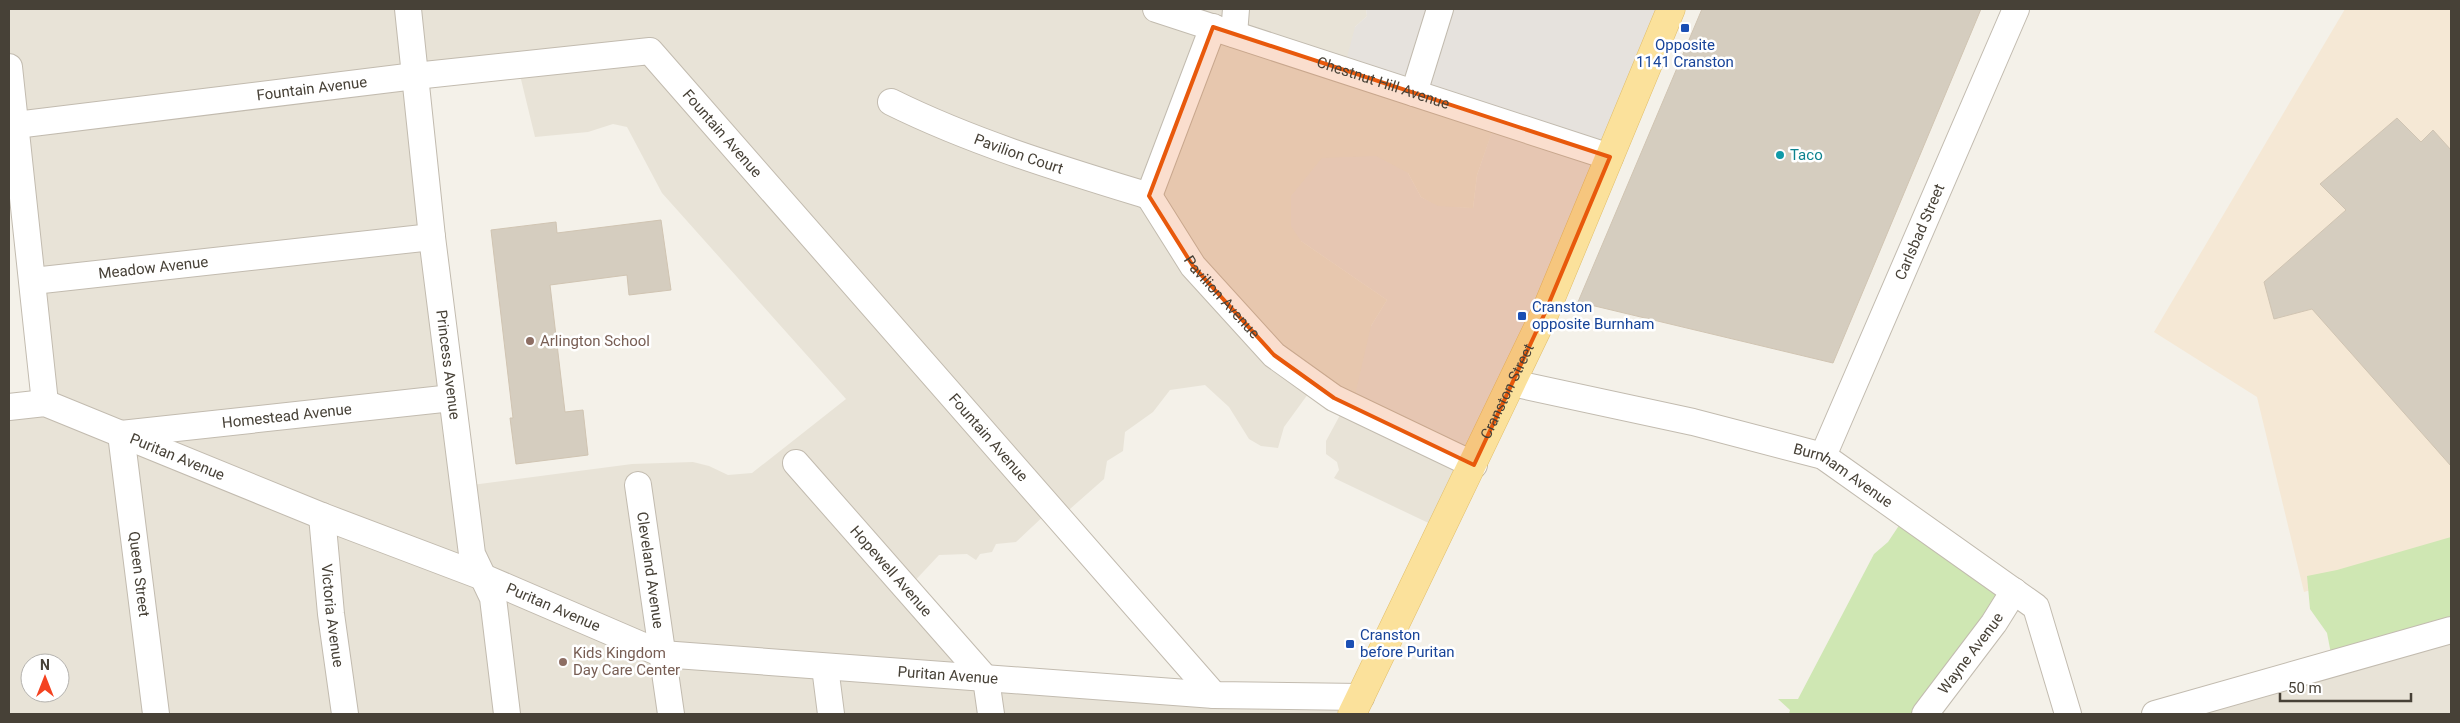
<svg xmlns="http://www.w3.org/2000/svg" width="2460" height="723" viewBox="0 0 2460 723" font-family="Roboto,sans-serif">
	<rect width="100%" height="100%" fill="#f4f1e9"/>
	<g fill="#e8e3d7" fill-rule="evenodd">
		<path d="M9,9H1366L1367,16L1355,27L1496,121L1477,175L1473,208L1438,207L1421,197L1408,173L1301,241L1387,300L1371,326L1473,462L1439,528L1334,478L1339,470L1337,462L1326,454V441L1346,404L1308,394L1284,427L1278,448L1261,446L1249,439L1229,407L1205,385L1170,390L1153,412L1125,432L1123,451L1107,461L1104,479L1062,516L1049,511L1016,542L996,544L992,552L980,554L976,560L967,554L939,555L909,587L985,677L1360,696L1351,714H9V406L39,402L9,57ZM518,67L535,137L588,132L613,124L627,127L662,193L846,399L752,473L728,475L709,466L693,462L632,464L472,485L424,74ZM30,663H60V693H30Z"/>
		<path d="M2451,633V714H2149Z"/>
	</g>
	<path fill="#f5e8d5" d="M2345,9H2451V547L2304,592L2257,397L2154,332Z"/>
	<path fill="#e6e2dd" d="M1366,9H1672L1476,458L1353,404L1371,326L1387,300L1301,241L1291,226V196L1322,158L1376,156L1408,173L1421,197L1438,206L1473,208L1477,175L1496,120L1345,65L1355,27L1367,16Z"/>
	<g fill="#cfe7b3">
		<path d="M1906,515L2012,587L1925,714H1789L1790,710L1778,699H1798L1874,554L1888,542Z"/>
		<path d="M2451,537V633L2333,664L2327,633L2310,609L2307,576L2337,570Z"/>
	</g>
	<g fill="#d5cdbf" stroke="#d0c4b2">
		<path d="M1702,9H1981L1833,363L1578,302Z"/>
		<path d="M2397,118L2421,142L2433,130L2451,150V466L2312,309L2274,319L2264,282L2346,210L2320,184Z"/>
		<path d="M661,220L671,290L629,295L627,275L550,285L565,412L583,410L588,455L516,464L510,418H513L491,230L556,222L557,233Z"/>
	</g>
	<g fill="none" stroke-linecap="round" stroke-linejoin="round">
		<defs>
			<g id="minor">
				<path id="s1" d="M408,9L432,237L472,554L493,598L507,714"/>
				<path id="s2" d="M1156,9L1610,157"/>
				<path d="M1234,34L1236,9"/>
				<path d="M9,67L45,403"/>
				<path d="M1414,93L1440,9"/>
				<path id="s3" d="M891,102C974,143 1061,169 1149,196"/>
				<path id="s4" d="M16,125L415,76L650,51L1214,695"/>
				<path id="s5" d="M1149,196L1193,266L1274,355L1334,398L1474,465"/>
				<path d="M1149,196L1213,27"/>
				<path id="s6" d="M33,281L432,237"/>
				<path id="s7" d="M1512,383L1693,422L1823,456L2036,607L2068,714"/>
				<path id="s8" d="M9,407L45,403L322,516L483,577L662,654L1214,695L1361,697"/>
				<path id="s9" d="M1823,456L2016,9"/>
				<path id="s10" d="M796,463L986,679L991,714"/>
				<path id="s11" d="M638,485L671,714"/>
				<path id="s12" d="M322,516L331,614L345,714"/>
				<path d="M825,667L831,714"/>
				<path id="s13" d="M156,714L121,434L452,398"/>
				<path id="s14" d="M1925,714L1994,623L2014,591"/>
				<path d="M2155,714L2451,630"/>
			</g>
			<g id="major">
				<path id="s15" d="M1352,714L1544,315L1671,9"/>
			</g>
		</defs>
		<use href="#minor" stroke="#c2bbaf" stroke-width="28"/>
		<use href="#major" stroke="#e1be6a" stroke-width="29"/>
		<use href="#minor" stroke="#fff" stroke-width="26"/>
		<use href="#major" stroke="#fbe19b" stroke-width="28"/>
	</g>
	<path fill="#e8590c" fill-opacity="0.2" stroke="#e8590c" stroke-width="4" stroke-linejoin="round" d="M1213,27L1610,157L1544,315L1474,465L1334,398L1274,355L1193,266L1149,196Z"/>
	<g fill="#1a4fb4" stroke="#fff" stroke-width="2">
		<rect x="1680" y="23" width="10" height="10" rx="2.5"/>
		<rect x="1517" y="311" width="10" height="10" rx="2.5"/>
		<rect x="1345" y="639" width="10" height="10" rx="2.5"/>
	</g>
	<circle fill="#0f9aa8" stroke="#fff" stroke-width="2" cx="1780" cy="155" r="5"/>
	<g fill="#8d6e63" stroke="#fff" stroke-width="2">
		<circle cx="530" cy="341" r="5"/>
		<circle cx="563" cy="662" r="5"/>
	</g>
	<g text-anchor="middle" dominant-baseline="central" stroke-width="5" stroke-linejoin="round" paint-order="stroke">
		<g font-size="15" fill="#164399" stroke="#fff" text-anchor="start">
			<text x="1685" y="45" text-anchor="middle">Opposite<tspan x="1685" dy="17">1141 Cranston</tspan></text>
			<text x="1532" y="307">Cranston<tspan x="1532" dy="17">opposite Burnham</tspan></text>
			<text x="1360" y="635">Cranston<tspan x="1360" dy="17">before Puritan</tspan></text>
		</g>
		<g font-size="15" fill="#474137" stroke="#fff">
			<text stroke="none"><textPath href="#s2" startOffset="239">Chestnut Hill Avenue</textPath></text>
			<text stroke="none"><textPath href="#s4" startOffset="298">Fountain Avenue</textPath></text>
			<text stroke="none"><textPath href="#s4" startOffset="748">Fountain Avenue</textPath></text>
			<text stroke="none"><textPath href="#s3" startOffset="138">Pavilion Court</textPath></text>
			<text stroke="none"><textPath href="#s9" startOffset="244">Carlsbad Street</textPath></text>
			<text stroke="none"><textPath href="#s6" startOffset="121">Meadow Avenue</textPath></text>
			<text stroke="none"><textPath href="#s5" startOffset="125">Pavilion Avenue</textPath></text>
			<text stroke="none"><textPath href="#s1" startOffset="358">Princess Avenue</textPath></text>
			<text stroke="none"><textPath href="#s15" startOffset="358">Cranston Street</textPath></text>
			<text stroke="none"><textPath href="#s13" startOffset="449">Homestead Avenue</textPath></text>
			<text stroke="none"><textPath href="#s4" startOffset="1152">Fountain Avenue</textPath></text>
			<text stroke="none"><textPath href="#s8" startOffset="179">Puritan Avenue</textPath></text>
			<text stroke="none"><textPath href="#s7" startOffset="346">Burnham Avenue</textPath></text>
			<text stroke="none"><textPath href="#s11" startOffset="86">Cleveland Avenue</textPath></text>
			<text stroke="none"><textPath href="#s10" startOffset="144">Hopewell Avenue</textPath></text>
			<text transform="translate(139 574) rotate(83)">Queen Street</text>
			<text stroke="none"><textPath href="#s8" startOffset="584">Puritan Avenue</textPath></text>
			<text stroke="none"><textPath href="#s12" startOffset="100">Victoria Avenue</textPath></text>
			<text stroke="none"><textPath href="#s14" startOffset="76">Wayne Avenue</textPath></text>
			<text stroke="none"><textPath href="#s8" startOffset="989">Puritan Avenue</textPath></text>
		</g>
		<g font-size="15" fill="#0d838f" stroke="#fff" text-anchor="start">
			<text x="1790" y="155">Taco</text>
		</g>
		<g font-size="15" fill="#785e54" stroke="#fff" text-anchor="start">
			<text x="540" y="341">Arlington School</text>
			<text x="573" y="653">Kids Kingdom<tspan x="573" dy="17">Day Care Center</tspan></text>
		</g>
	</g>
	<rect width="2460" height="723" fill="none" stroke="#474137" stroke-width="20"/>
	<g transform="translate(45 678)"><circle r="24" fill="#ffffff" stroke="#b5b3af"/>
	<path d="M0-4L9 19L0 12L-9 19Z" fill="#f44220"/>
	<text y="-8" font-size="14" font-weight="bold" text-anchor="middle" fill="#474137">N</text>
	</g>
	<path d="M2280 693v8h131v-8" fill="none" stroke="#474137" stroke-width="2.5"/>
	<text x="2288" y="693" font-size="15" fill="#474137" stroke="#ffffff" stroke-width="4" paint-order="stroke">50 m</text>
</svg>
